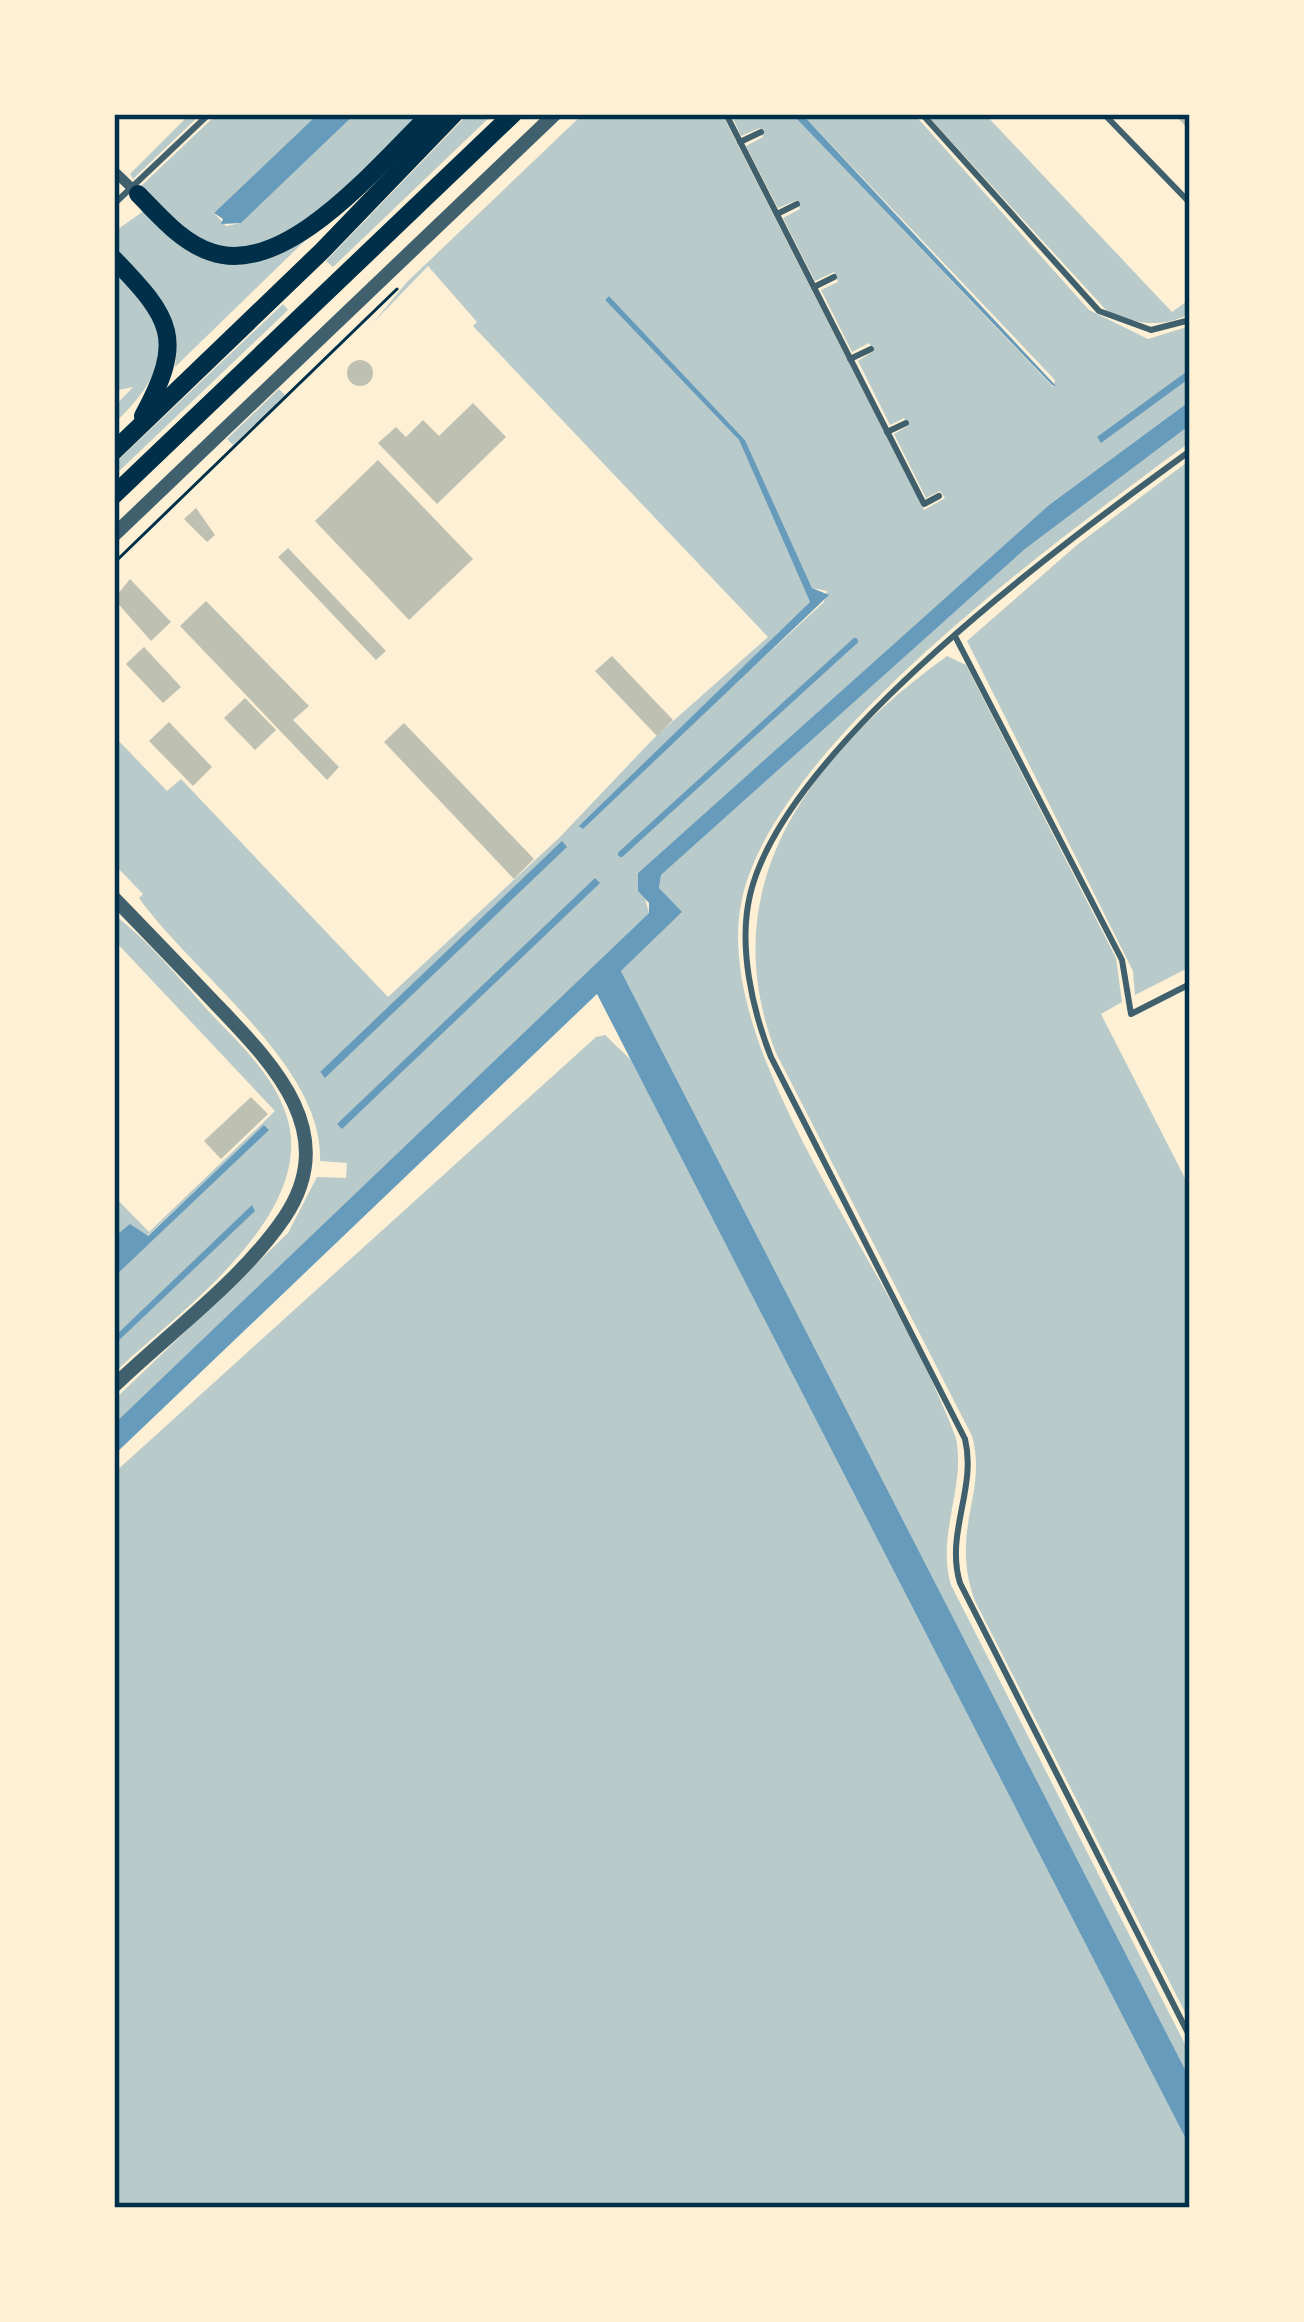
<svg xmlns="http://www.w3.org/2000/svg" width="1304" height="2322" viewBox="0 0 1304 2322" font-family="'Sofia Sans Condensed',sans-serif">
	<rect width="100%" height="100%" fill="#fdf0d5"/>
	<g fill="#b9caca" fill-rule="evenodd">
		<path d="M190,114H201L133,179L130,174Z"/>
		<path d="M217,114H318L214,213L226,226L241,223L355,114H419C372,159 287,270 213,245C183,234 162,209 140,187Z"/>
		<path d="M468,114H493L333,267L326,261Z"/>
		<path d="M583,114H722L924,510L945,498L940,491L926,498L894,434L908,426L904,418L890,425L858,361L874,351L869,343L852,352L821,290L838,282L834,272L815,281L783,218L800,209L797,200L778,208L746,146L763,137L760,128L741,136L731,114H792L1053,387L1055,380L802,114H914L1089,310L1148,339L1190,326V369L1097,438L1102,442L1190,378V401L1049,505L638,873L649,913L114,1424V1400L288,1233L317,1177L346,1178L347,1163L320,1161C324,1066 193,974 139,898L143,894L115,865L114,736L167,791L181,779L388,997L560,837L654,738L768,637L473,326L477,322L428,266L373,323L407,282ZM609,296L745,440L812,588L827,591L824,602L580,826L810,602L739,440L605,300ZM567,846L326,1077L320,1073L321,1071Z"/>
		<path d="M926,114H985L1172,312L1190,299V314C1160,328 1137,325 1107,311Z"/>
		<path d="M145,210C218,250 238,286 315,231L175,367C186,294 114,283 114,232Z"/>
		<path d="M114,266C172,329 177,363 114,424V407L133,387L114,391Z"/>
		<path d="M283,304L288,310L114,476V464Z"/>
		<path d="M279,389L285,395L233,445L227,439Z"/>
		<path d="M1190,425V442C1062,537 770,746 741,904C731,956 748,1017 767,1064C819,1193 907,1308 956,1438C966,1489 936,1534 951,1585L1190,2054V2079L621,971L681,913L659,888L661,875L1025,549Z"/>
		<path d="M1190,460V967L1135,995L1133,971L967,641L1077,545Z"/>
		<path d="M947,656L966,665L1116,958L1122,1002L1101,1014L1190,1188V2022L975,1601C949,1530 988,1494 972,1436L776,1053C710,883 813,753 947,656Z"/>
		<path d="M114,915C152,943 184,985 216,1019C243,1047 274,1077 286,1114C320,1214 178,1312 114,1373V1345L256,1205L114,1337V1277L264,1126L146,1237L130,1225L114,1237V1196L149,1232L275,1111L114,940Z"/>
		<path d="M605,1035L631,1060L1190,2147V2208H114V1473L596,1037Z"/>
	</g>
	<g fill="#669bbc">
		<path d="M318,114H355L241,223L221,224L223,219L214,213Z"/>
		<path d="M792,114H802L1056,386L1052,385Z"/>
		<path d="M609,296L745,440L812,588L829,595L583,829L579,826L810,602L739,440L605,300Z"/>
		<path d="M1190,369V378L1101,443L1097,437Z"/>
		<path d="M1190,401V425L1025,549L661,875L659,888L682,912L621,971L1190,2079V2147L597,994L114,1455V1424L649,913V903L638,891V873L1049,505Z"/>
		<path d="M562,841L567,847L325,1078L320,1072Z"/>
		<path d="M595,878L600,883L342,1129L337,1124Z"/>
		<path d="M264,1125L269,1130L114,1277V1237L130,1224L148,1236Z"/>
		<path d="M252,1205L255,1211L114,1345V1337Z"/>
	</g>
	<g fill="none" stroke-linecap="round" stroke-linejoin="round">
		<path stroke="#669bbc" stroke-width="6" d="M621,854L855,641"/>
	</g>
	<g fill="#bec0b2">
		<path d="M1174,114H1190V131Z"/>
		<circle cx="360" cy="373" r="13"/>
		<path d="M473,403L506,437L437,504L378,443L396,427L406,437L423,420L439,436Z"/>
		<path d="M378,460L473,559L409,620L315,521Z"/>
		<path d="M196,508L215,535L207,542L184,519Z"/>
		<path d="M288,548L386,651L376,660L278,557Z"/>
		<path d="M130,579L171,622L151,641L114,599Z"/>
		<path d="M206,601L309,706L293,720L339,767L327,780L180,626Z"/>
		<path d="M144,647L181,687L163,703L126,664Z"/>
		<path d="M612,656L673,720L657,736L595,671Z"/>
		<path d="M245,698L276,730L255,750L224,718Z"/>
		<path d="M169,722L212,767L193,786L149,741Z"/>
		<path d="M404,723L534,859L514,879L384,742Z"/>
		<path d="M251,1097L268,1114L221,1159L204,1141Z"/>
	</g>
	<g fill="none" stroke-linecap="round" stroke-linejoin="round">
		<path stroke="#003049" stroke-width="3" d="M114,563L397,289"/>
		<g stroke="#3f606c" stroke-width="6">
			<path d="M726,114L924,504L939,496"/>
			<path d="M922,114L1099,311L1151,330L1190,320"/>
			<path d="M1104,114L1190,203"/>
			<path d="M740,142L761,132"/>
			<path d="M114,204L209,114"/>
			<path d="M777,214L797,204"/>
			<path d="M814,287L834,277"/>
			<path d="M850,359L871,349"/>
			<path d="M887,432L906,423"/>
			<path d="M1190,451C1066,541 785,746 750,895C738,946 752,1009 771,1057L965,1439C977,1488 945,1533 960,1583L1190,2037"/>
			<path d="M956,638L1122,960L1131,1014L1190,984"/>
		</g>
		<path stroke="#3f606c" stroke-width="10" d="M114,171L138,194"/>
		<g stroke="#3f606c" stroke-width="14">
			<path d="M114,535L555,114"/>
			<path d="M114,898C146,931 178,964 210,998C268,1059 344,1130 284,1218C241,1281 169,1333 114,1386"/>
		</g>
		<g stroke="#003049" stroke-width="18">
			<path d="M138,194C160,216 181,242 211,252C287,279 381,161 431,114"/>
			<path d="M114,259C172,319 185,339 143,416"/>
			<path d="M114,451L322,251L454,114"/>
			<path d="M114,495L513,114"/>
		</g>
	</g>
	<rect width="1304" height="2322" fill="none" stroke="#fdf0d5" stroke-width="234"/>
	<rect x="117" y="117" width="1070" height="2088" fill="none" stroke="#003049" stroke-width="4.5"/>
</svg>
